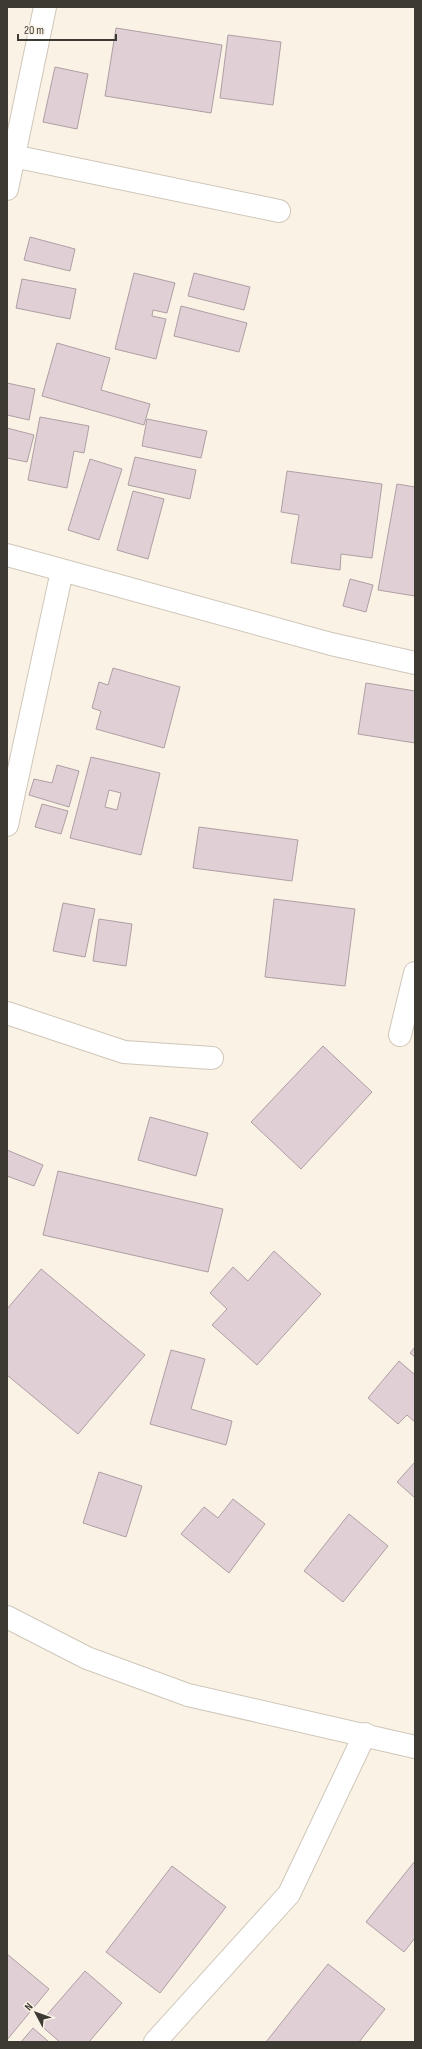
<svg xmlns="http://www.w3.org/2000/svg" width="422" height="2049" viewBox="0 0 422 2049" font-family="'Sofia Sans Condensed',sans-serif">
	<rect width="100%" height="100%" fill="#faf2e4"/>
	<g fill="#e0cfd5" stroke="#af9fa5" fill-rule="evenodd">
		<path d="M116,28L222,45L211,113L105,96Z"/>
		<path d="M228,35L281,42L273,105L220,98Z"/>
		<path d="M55,67L88,74L77,129L43,122Z"/>
		<path d="M30,237L75,249L70,271L24,260Z"/>
		<path d="M134,273L175,283L167,313L153,310L152,316L166,319L156,359L115,349Z"/>
		<path d="M194,273L250,287L244,310L188,296Z"/>
		<path d="M22,279L76,289L70,319L16,308Z"/>
		<path d="M181,306L247,323L239,352L174,336Z"/>
		<path d="M57,343L110,358L101,390L150,404L144,425L42,396Z"/>
		<path d="M7,383L35,389L29,420L7,415Z"/>
		<path d="M40,417L89,426L84,453L74,451L67,488L28,480Z"/>
		<path d="M147,419L207,431L201,458L142,446Z"/>
		<path d="M7,428L34,435L27,462L7,458Z"/>
		<path d="M135,457L196,470L190,499L128,485Z"/>
		<path d="M90,459L122,469L99,540L68,530Z"/>
		<path d="M287,471L382,484L372,558L341,554L340,570L291,563L299,515L281,512Z"/>
		<path d="M397,484L415,487V596L378,590Z"/>
		<path d="M133,491L164,499L148,559L117,550Z"/>
		<path d="M350,579L373,585L366,612L343,606Z"/>
		<path d="M113,668L180,687L164,748L96,729L101,711L92,708L99,682L108,685Z"/>
		<path d="M366,683L415,691V743L358,734Z"/>
		<path d="M91,757L160,773L141,855L70,838ZM109,790L121,793L117,810L105,807Z"/>
		<path d="M57,765L79,771L69,807L29,795L34,779L52,783Z"/>
		<path d="M42,804L68,811L61,834L35,827Z"/>
		<path d="M199,827L298,840L292,881L193,868Z"/>
		<path d="M274,899L355,909L345,986L265,977Z"/>
		<path d="M63,903L95,909L85,957L53,951Z"/>
		<path d="M99,919L132,924L126,966L93,961Z"/>
		<path d="M323,1046L372,1092L301,1169L251,1122Z"/>
		<path d="M150,1117L208,1133L196,1176L138,1160Z"/>
		<path d="M7,1150L43,1165L34,1186L7,1176Z"/>
		<path d="M58,1171L223,1209L208,1272L43,1235Z"/>
		<path d="M274,1251L321,1294L257,1365L212,1325L227,1309L210,1293L233,1267L248,1281Z"/>
		<path d="M41,1269L145,1355L78,1434L7,1375V1309Z"/>
		<path d="M415,1347V1357L410,1353Z"/>
		<path d="M171,1350L205,1359L191,1409L232,1421L226,1445L150,1424Z"/>
		<path d="M399,1361L415,1375V1422L407,1415L398,1424L368,1398Z"/>
		<path d="M415,1462V1498L397,1482Z"/>
		<path d="M99,1472L142,1486L126,1537L83,1523Z"/>
		<path d="M233,1499L265,1524L229,1573L181,1534L204,1507L218,1518Z"/>
		<path d="M349,1514L388,1546L343,1602L304,1571Z"/>
		<path d="M415,1861V1938L404,1952L366,1922Z"/>
		<path d="M172,1866L226,1907L160,1993L106,1952Z"/>
		<path d="M7,1954L49,1989L7,2040Z"/>
		<path d="M328,1964L385,2009L359,2042H266Z"/>
		<path d="M85,1971L122,2003L89,2042H60L39,2024Z"/>
		<path d="M33,2028L49,2042H21Z"/>
	</g>
	<g fill="none" stroke-linecap="round" stroke-linejoin="round">
		<defs>
			<g id="minor">
				<path d="M13,156L279,211"/>
				<path d="M7,189L45,7"/>
				<path d="M7,555L331,644L415,663"/>
				<path d="M7,825L62,571"/>
				<path d="M7,1013L124,1052L212,1058"/>
				<path d="M400,1035L415,973"/>
				<path d="M7,1617L87,1658L188,1695L415,1747"/>
				<path d="M155,2042L289,1894L365,1734"/>
			</g>
		</defs>
		<use href="#minor" stroke="#cfc7ba" stroke-width="24"/>
		<use href="#minor" stroke="#fff" stroke-width="22"/>
	</g>
	<rect width="422" height="2049" fill="none" stroke="#3d3a34" stroke-width="16"/>
	<g transform="translate(36 2013) rotate(311)" stroke="#faf2e4" stroke-width="3" paint-order="stroke">
	<path d="M0-3L7 15L0 10L-7 15Z" fill="#3d3a34"/>
	<text y="-6" font-size="11" font-weight="bold" text-anchor="middle" fill="#3d3a34">N</text>
	</g>
	<path d="M18 34v6h98v-6" fill="none" stroke="#3d3a34" stroke-width="2"/>
	<text x="24" y="34" font-size="12" fill="#3d3a34" stroke="#faf2e4" stroke-width="3" paint-order="stroke">20 m</text>
</svg>
